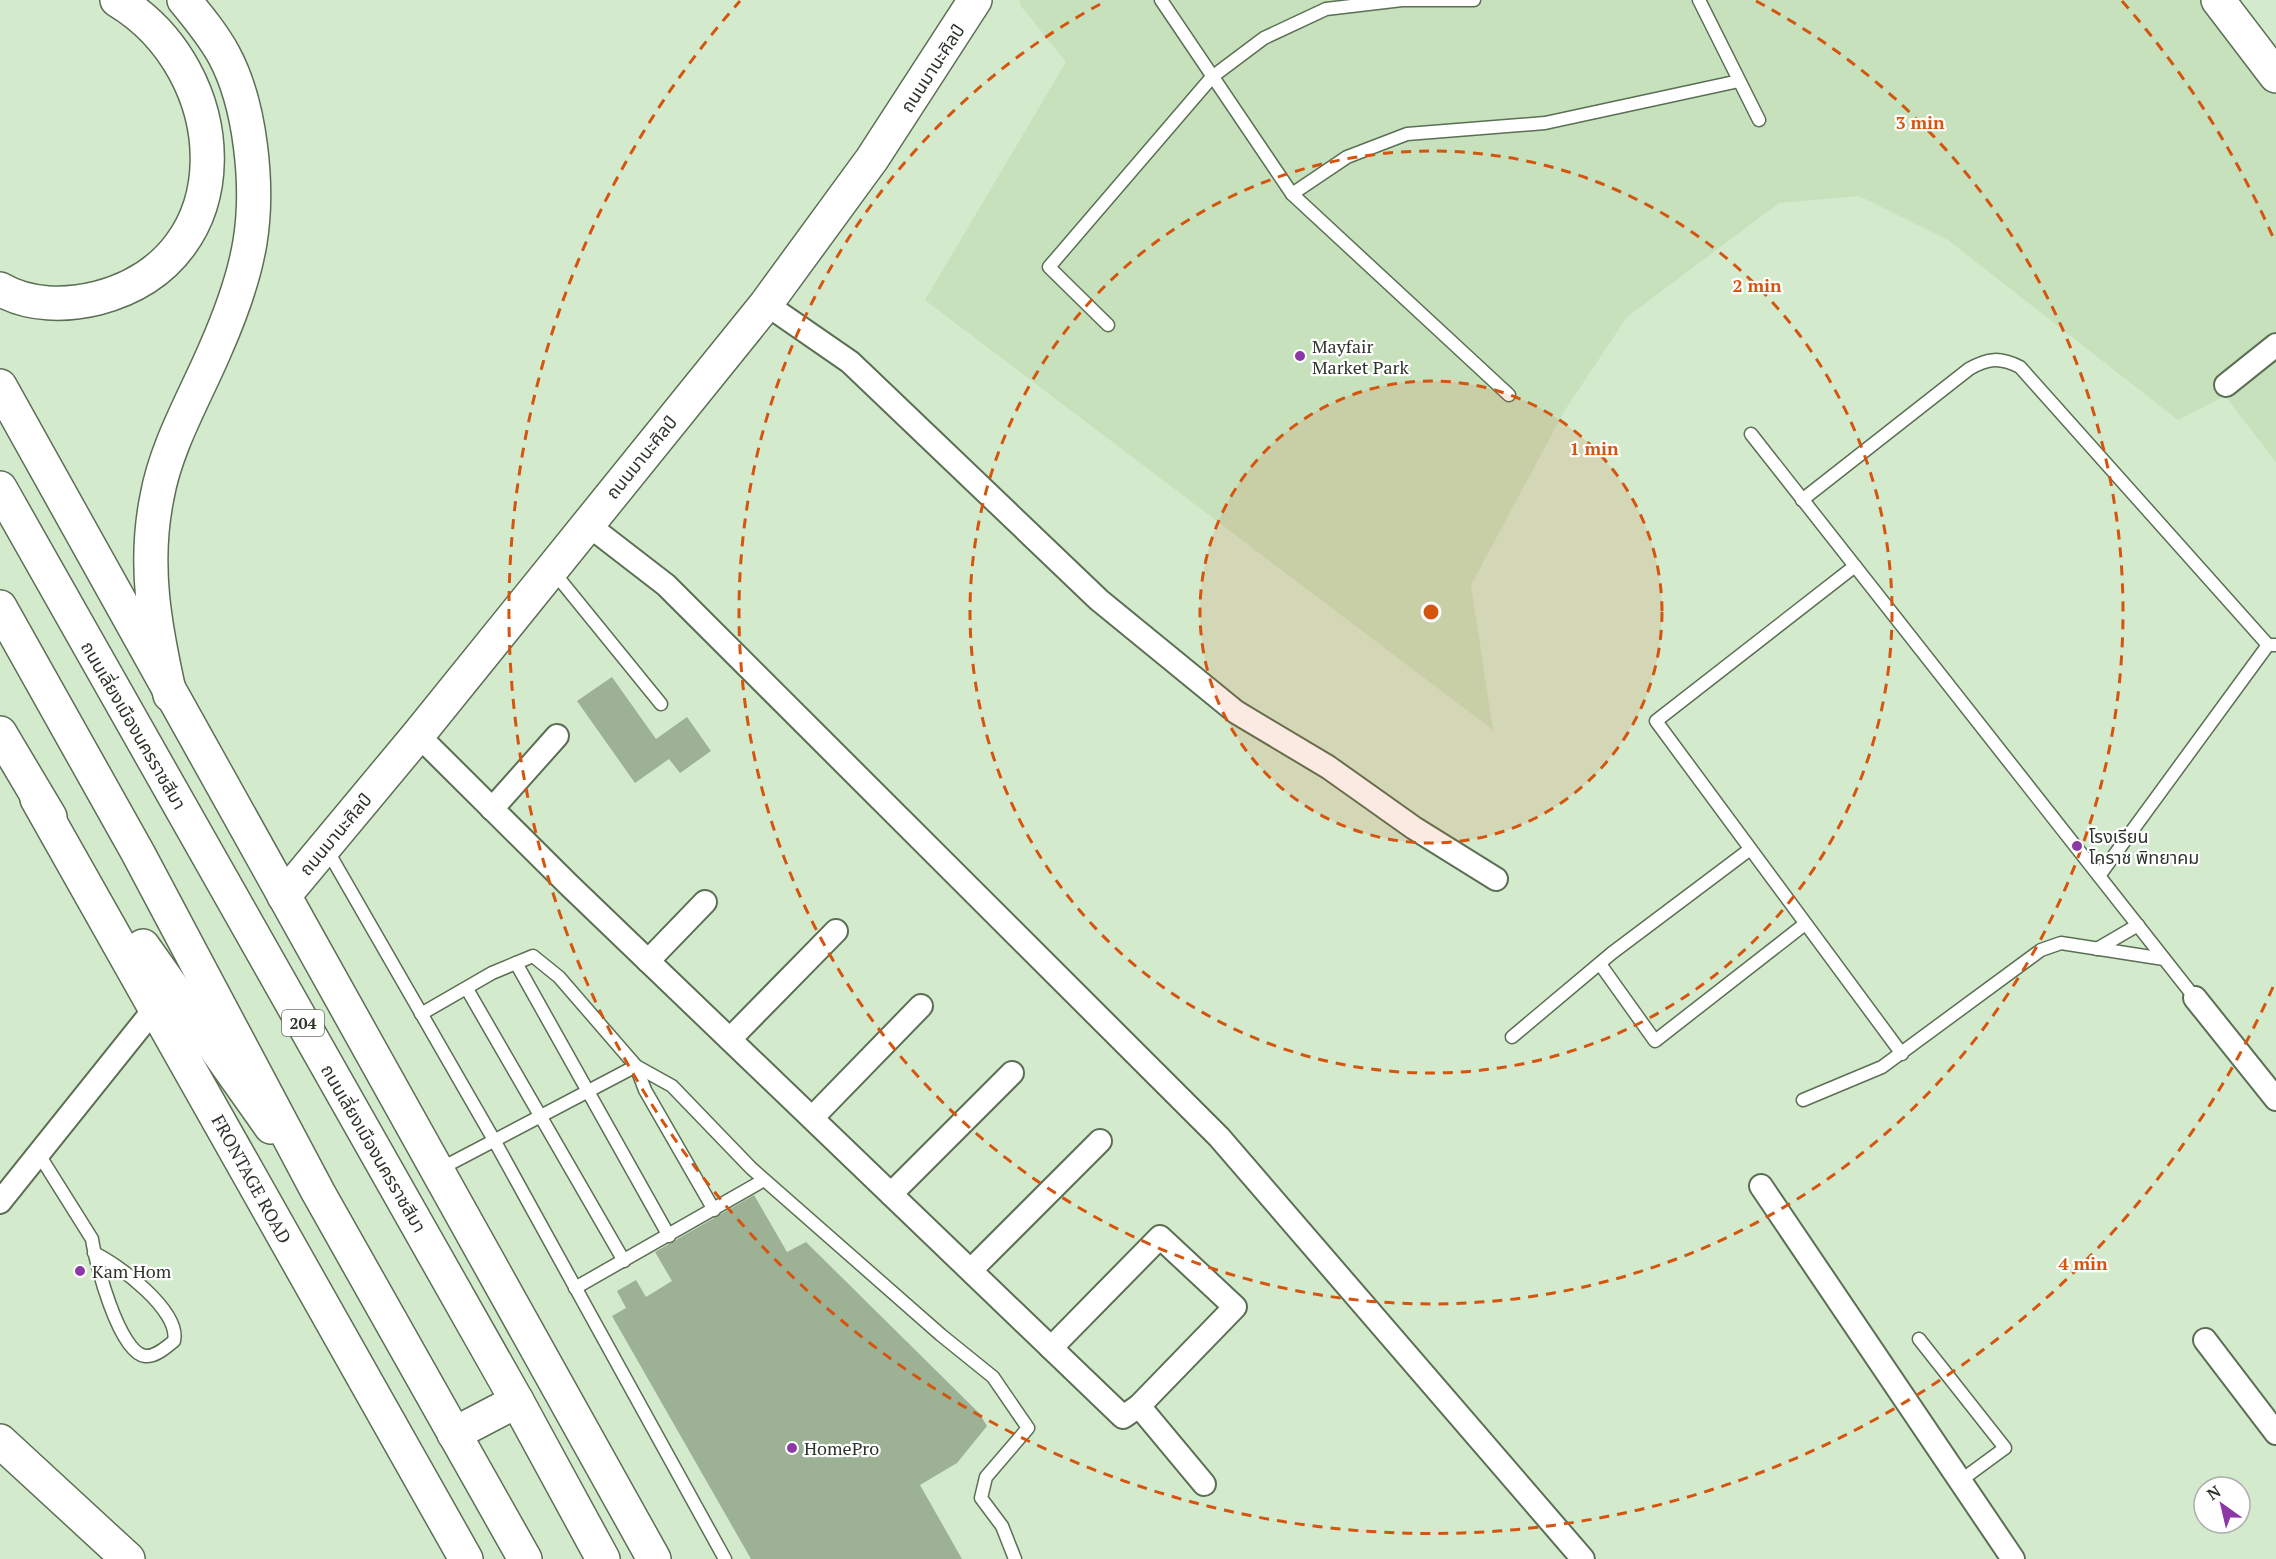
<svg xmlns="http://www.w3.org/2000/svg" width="2276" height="1559" viewBox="0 0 2276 1559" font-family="'PT Serif','Noto Sans Thai',serif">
	<rect width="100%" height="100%" fill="#d4eacc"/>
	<path fill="#c6e1bc" d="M1020,0H2237L2276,67V462L2225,396L2178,420L1948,240L1859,196L1779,203L1627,317L1565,410L1471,585L1493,730L925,300L1066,62L1020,5Z"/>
	<g fill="#9db295">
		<path d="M612,677L656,739L687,717L711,751L680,773L669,759L635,783L577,701Z"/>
		<path d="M754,1195L787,1252L806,1242L979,1413L987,1426L957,1463L920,1485L962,1559H751L612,1316L626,1308L617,1291L636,1280L646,1297L672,1281L655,1252Z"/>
	</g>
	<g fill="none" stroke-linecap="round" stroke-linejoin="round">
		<defs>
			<g id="lane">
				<path d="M1161,0L1292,194L1509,395"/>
				<path d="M1699,0L1759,120"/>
				<path d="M1292,194L1347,157L1407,134L1545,123L1739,81"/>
				<path d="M1108,325L1049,267L1212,77L1264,38L1326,9L1402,0H1474"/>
				<path d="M1751,434L2195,998"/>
				<path d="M1802,500L1969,369C1988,358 2000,357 2020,367L2268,645"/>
				<path d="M1855,566L1656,721L1902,1054"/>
				<path d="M552,570L661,704"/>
				<path d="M326,848L494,1140L725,1559"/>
				<path d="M2099,876L2268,645H2275"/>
				<path d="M2097,949L2138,925"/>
				<path d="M516,963L669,1236"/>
				<path d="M1600,964L1655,1041L1805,924"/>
				<path d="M467,989L624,1261"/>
				<path d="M421,1014L492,973L533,956L559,977L636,1066L645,1090L714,1210"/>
				<path d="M1512,1037L1612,953L1749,850"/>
				<path d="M1803,1100L1882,1067L2041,950L2061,943L2164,959"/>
				<path d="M38,1153L92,1239C95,1261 119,1353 145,1356C156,1357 166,1347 174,1341C181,1311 118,1264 94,1253"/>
				<path d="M438,1170L636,1066L672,1086L751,1168L941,1335L993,1377L1028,1428L986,1477L981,1498L1002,1526L1015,1559"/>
				<path d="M575,1288L764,1180"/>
				<path d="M1919,1339L2005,1448L1960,1481"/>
			</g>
			<g id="street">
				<path d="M766,304L850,362L1099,600L1236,712L1328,767L1414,828L1496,879"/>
				<path d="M2226,385L2276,345"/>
				<path d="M587,524L666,585L1219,1137L1583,1559"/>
				<path d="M418,735L568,884L1123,1417L1139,1406L1204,1484"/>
				<path d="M492,809L557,736"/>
				<path d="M648,961L705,902"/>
				<path d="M2195,998L2276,1099"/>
				<path d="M730,1039L836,931"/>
				<path d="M812,1118L921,1006"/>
				<path d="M1761,1186L2013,1559"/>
				<path d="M891,1194L1012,1073"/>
				<path d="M0,1202L156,1007"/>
				<path d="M971,1270L1100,1141"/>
				<path d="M2205,1340L2276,1433"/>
				<path d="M1051,1348L1160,1237L1235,1307L1139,1406"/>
			</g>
			<g id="secondary">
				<path d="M2218,0L2276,76"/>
				<path d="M0,386L654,1559"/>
				<path d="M0,733L50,817"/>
				<path d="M37,799L466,1559"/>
				<path d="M284,896L418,735L766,304L872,159L975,0"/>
				<path d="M143,946L271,1127"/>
				<path d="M0,1441L128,1559"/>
			</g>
			<g id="highway">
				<path d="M0,289C29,306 66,306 98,298C247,259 234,70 117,0"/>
				<path d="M0,488L517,1401L603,1559"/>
				<path d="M0,607L138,853L318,1192L525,1559"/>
				<path d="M170,695C155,628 143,566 157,497C166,446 195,397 215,350C230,316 244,279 250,242C259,187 251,105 224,55C213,35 199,18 184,0"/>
				<path d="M454,1434L517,1401"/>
			</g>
		</defs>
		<use href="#lane" stroke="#5b6f54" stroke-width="15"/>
		<use href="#street" stroke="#5b6f54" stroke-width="26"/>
		<use href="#secondary" stroke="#5b6f54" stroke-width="36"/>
		<use href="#highway" stroke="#5b6f54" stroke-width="36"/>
		<use href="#lane" stroke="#fff" stroke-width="12"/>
		<use href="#street" stroke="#fff" stroke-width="22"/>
		<use href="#secondary" stroke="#fff" stroke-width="33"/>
		<use href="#highway" stroke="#fff" stroke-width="33"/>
	</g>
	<circle cx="1431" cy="612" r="231" fill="#d5550f" fill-opacity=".12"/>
	<g fill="none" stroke="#d5550f" stroke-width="3" stroke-dasharray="10 8">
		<circle cx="1431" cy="612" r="231"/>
		<circle cx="1431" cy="612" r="461"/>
		<path d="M1756 1A692 692 0 1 1 1106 1"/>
		<path d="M2273 987A922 922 0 1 1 740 1M2122 1A922 922 0 0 1 2273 237"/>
	</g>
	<g fill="#8c38a6" stroke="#fff" stroke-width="2">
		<circle cx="1300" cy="356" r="6"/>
		<circle cx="2077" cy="846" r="6"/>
		<circle cx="80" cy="1271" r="6"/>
		<circle cx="792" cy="1448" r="6"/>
	</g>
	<g text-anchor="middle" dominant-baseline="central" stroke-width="4.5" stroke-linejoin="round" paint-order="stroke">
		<rect fill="#fff" stroke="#6c726a" stroke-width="1.5" x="282" y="1010" width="42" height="26" rx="4.5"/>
		<g font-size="16" font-weight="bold" fill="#2d352a">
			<text x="303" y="1023">204</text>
		</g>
		<g font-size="18" fill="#2d352a" stroke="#fff">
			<text transform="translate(932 68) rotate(-57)">ถนนมานะศิลป์</text>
			<text transform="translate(641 457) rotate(-51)">ถนนมานะศิลป์</text>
			<text transform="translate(134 725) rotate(60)">ถนนเลี่ยงเมืองนครราชสีมา</text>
			<text transform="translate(335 834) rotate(-50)">ถนนมานะศิลป์</text>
			<text transform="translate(374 1148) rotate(60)">ถนนเลี่ยงเมืองนครราชสีมา</text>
			<text transform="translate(252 1179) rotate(61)">FRONTAGE ROAD</text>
		</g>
		<g font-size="18" fill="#2d352a" stroke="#fff" text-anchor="start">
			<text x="1312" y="346">Mayfair<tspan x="1312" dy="21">Market Park</tspan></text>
			<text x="2089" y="836">โรงเรียน<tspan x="2089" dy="21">โคราช พิทยาคม</tspan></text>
			<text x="92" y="1271">Kam Hom</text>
			<text x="804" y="1448">HomePro</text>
		</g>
	</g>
	<circle cx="1431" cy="612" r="9" fill="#d5550f" stroke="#fff" stroke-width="3"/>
	<g font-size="18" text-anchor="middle" font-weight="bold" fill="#d5550f" stroke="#fff" stroke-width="4.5" stroke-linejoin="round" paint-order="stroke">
		<text x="1920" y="129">3 min</text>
		<text x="1757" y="292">2 min</text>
		<text x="1594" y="455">1 min</text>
		<text x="2083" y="1270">4 min</text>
	</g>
	<g transform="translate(2222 1505) rotate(326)"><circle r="28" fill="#ffffff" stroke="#abaeaa" stroke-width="1.5"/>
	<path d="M0-4.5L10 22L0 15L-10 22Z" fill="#8c38a6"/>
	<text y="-9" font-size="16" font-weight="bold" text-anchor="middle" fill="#2d352a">N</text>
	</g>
</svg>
